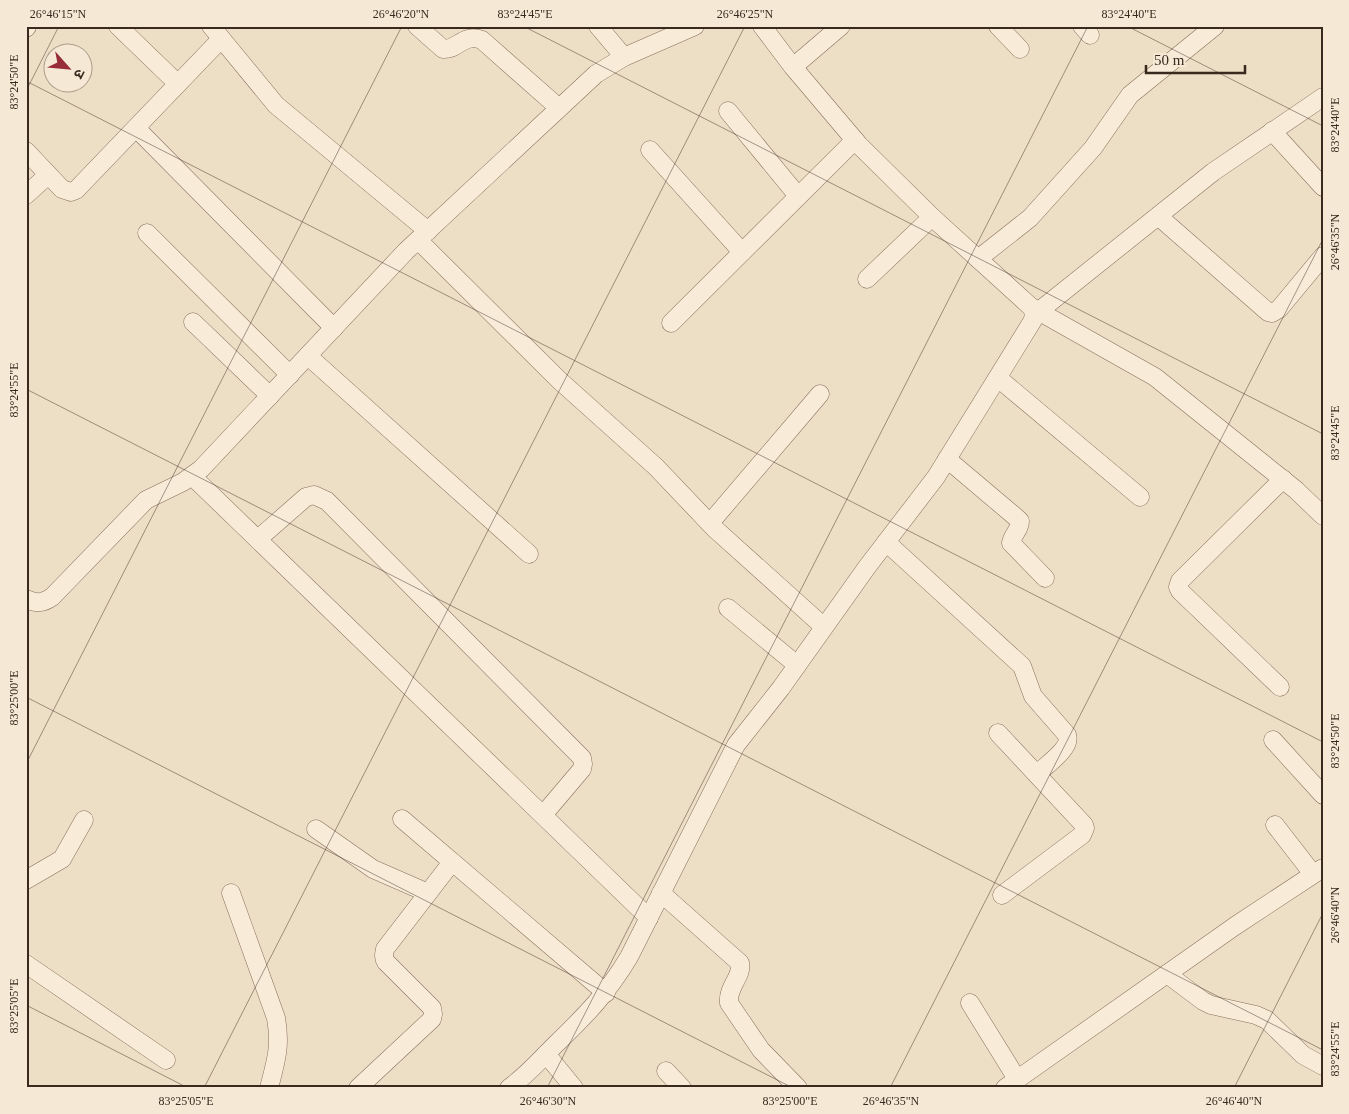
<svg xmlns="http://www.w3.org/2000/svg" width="1349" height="1114" viewBox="0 0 1349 1114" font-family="'Times New Roman','Noto Sans Devanagari',serif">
	<rect width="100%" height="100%" fill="#eddec6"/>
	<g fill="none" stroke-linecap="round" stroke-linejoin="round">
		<defs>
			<g id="minor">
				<path d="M118,26L178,84"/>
				<path d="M211,26L276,105L428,231"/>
				<path d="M417,26L443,49C458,50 463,33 482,40L559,108"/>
				<path d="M598,26L624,57"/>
				<path d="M998,26L1020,49"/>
				<path d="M1082,26L1090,35"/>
				<path d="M26,28L27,27"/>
				<path d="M793,67L841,26"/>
				<path d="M728,111L798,196"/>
				<path d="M136,128L334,328"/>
				<path d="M1272,131L1323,187"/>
				<path d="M650,150L742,252"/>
				<path d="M26,151L62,189L71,192L76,190L221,39"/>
				<path d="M26,195L48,175"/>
				<path d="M1158,216L1268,312L1272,313L1279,309L1323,256"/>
				<path d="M147,233L290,375"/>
				<path d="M418,240L559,380L656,467L714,528L824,627"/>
				<path d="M978,259L1030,218L1093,148L1130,95L1215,26"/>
				<path d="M867,279L932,217"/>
				<path d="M1031,307L1155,377L1296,490L1323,516"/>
				<path d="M1039,311L1213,172L1323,97"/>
				<path d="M193,322L270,396"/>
				<path d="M671,323L855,140"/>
				<path d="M308,356L529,554"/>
				<path d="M998,378L1140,497"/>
				<path d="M947,459L1018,519L1020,521C1020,530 1012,535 1011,543L1045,578"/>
				<path d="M192,476L649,918"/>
				<path d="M710,523L820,394"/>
				<path d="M258,539L306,497L314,495L327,501L582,758L583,764L582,769L543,815"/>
				<path d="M886,542L1022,666L1033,696L1067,735C1072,748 1046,765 1037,774"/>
				<path d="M26,599C37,604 43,603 52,597L146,500L183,482L201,469L406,251L596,74L624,57L695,26"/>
				<path d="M728,608L797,665"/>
				<path d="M1280,687L1180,591L1178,587L1180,581L1283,479"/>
				<path d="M998,733L1084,825L1085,828L1082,835L1002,895"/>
				<path d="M1273,740L1323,795"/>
				<path d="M402,819L606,993"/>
				<path d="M1275,825L1313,874"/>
				<path d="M316,829L373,869L428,893"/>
				<path d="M26,880L62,859L84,820"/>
				<path d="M231,893L276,1018C281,1046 276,1061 269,1088"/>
				<path d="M661,893L740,963C743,976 727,987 729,1003L761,1050L798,1088"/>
				<path d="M26,964L166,1060"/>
				<path d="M1167,974L1203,1001L1211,1005L1256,1015L1267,1020L1303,1055L1323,1066"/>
				<path d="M970,1003L1017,1079"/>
				<path d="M546,1054L574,1088"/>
				<path d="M666,1071L682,1088"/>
				<path d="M358,1088L432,1019L433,1014L432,1008L386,962C383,957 384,954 385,949L452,862"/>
				<path d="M509,1088C526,1076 540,1060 554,1046C585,1016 607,994 629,957L736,745L781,688L867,567L936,477L1033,320L1034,311L1031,307L932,217L859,145L793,67L762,26"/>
				<path d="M1005,1088L1235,926L1323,868"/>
			</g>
		</defs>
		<use href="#minor" stroke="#886f5c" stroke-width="19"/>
		<use href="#minor" stroke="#f8ecd9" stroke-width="18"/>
	</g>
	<path fill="none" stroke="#39291f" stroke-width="1" stroke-opacity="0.45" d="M523,26L1323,434M1127,26L1323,126M26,81L1323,742M26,91L59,26M26,389L1323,1050M26,697L793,1088M26,764L402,26M26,1005L188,1088M204,1088L745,26M547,1088L1088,26M890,1088L1323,239M1234,1088L1323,913"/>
	<rect width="1349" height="1114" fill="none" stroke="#f5e9d5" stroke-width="55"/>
	<g transform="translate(68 68) rotate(117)"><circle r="24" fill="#f5e9d5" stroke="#aa9c8c"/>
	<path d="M0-4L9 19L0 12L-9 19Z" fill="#962d38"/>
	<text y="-8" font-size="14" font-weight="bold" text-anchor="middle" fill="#39291f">उ</text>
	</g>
	<path d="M1146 65v8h99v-8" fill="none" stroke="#39291f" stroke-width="2.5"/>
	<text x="1154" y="65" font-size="15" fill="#39291f" stroke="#f5e9d5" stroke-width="4" paint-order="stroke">50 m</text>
	<rect x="28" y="28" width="1294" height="1058" fill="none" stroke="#39291f" stroke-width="2"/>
	<g font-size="12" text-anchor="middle" fill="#39291f">
		<text x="58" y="18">26°46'15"N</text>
		<text x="401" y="18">26°46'20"N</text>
		<text x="525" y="18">83°24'45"E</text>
		<text x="745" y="18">26°46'25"N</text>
		<text x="1129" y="18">83°24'40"E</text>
		<text transform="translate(14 82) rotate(-90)" y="4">83°24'50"E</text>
		<text transform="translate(1335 125) rotate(-90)" y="4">83°24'40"E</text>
		<text transform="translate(1335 242) rotate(-90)" y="4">26°46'35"N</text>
		<text transform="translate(14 390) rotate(-90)" y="4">83°24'55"E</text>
		<text transform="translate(1335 433) rotate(-90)" y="4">83°24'45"E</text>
		<text transform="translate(14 698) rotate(-90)" y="4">83°25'00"E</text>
		<text transform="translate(1335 741) rotate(-90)" y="4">83°24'50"E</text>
		<text transform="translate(1335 915) rotate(-90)" y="4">26°46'40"N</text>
		<text transform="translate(14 1006) rotate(-90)" y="4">83°25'05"E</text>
		<text transform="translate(1335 1049) rotate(-90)" y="4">83°24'55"E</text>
		<text x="186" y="1105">83°25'05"E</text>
		<text x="548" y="1105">26°46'30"N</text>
		<text x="790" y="1105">83°25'00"E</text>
		<text x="891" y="1105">26°46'35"N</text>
		<text x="1234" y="1105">26°46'40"N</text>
	</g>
</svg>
